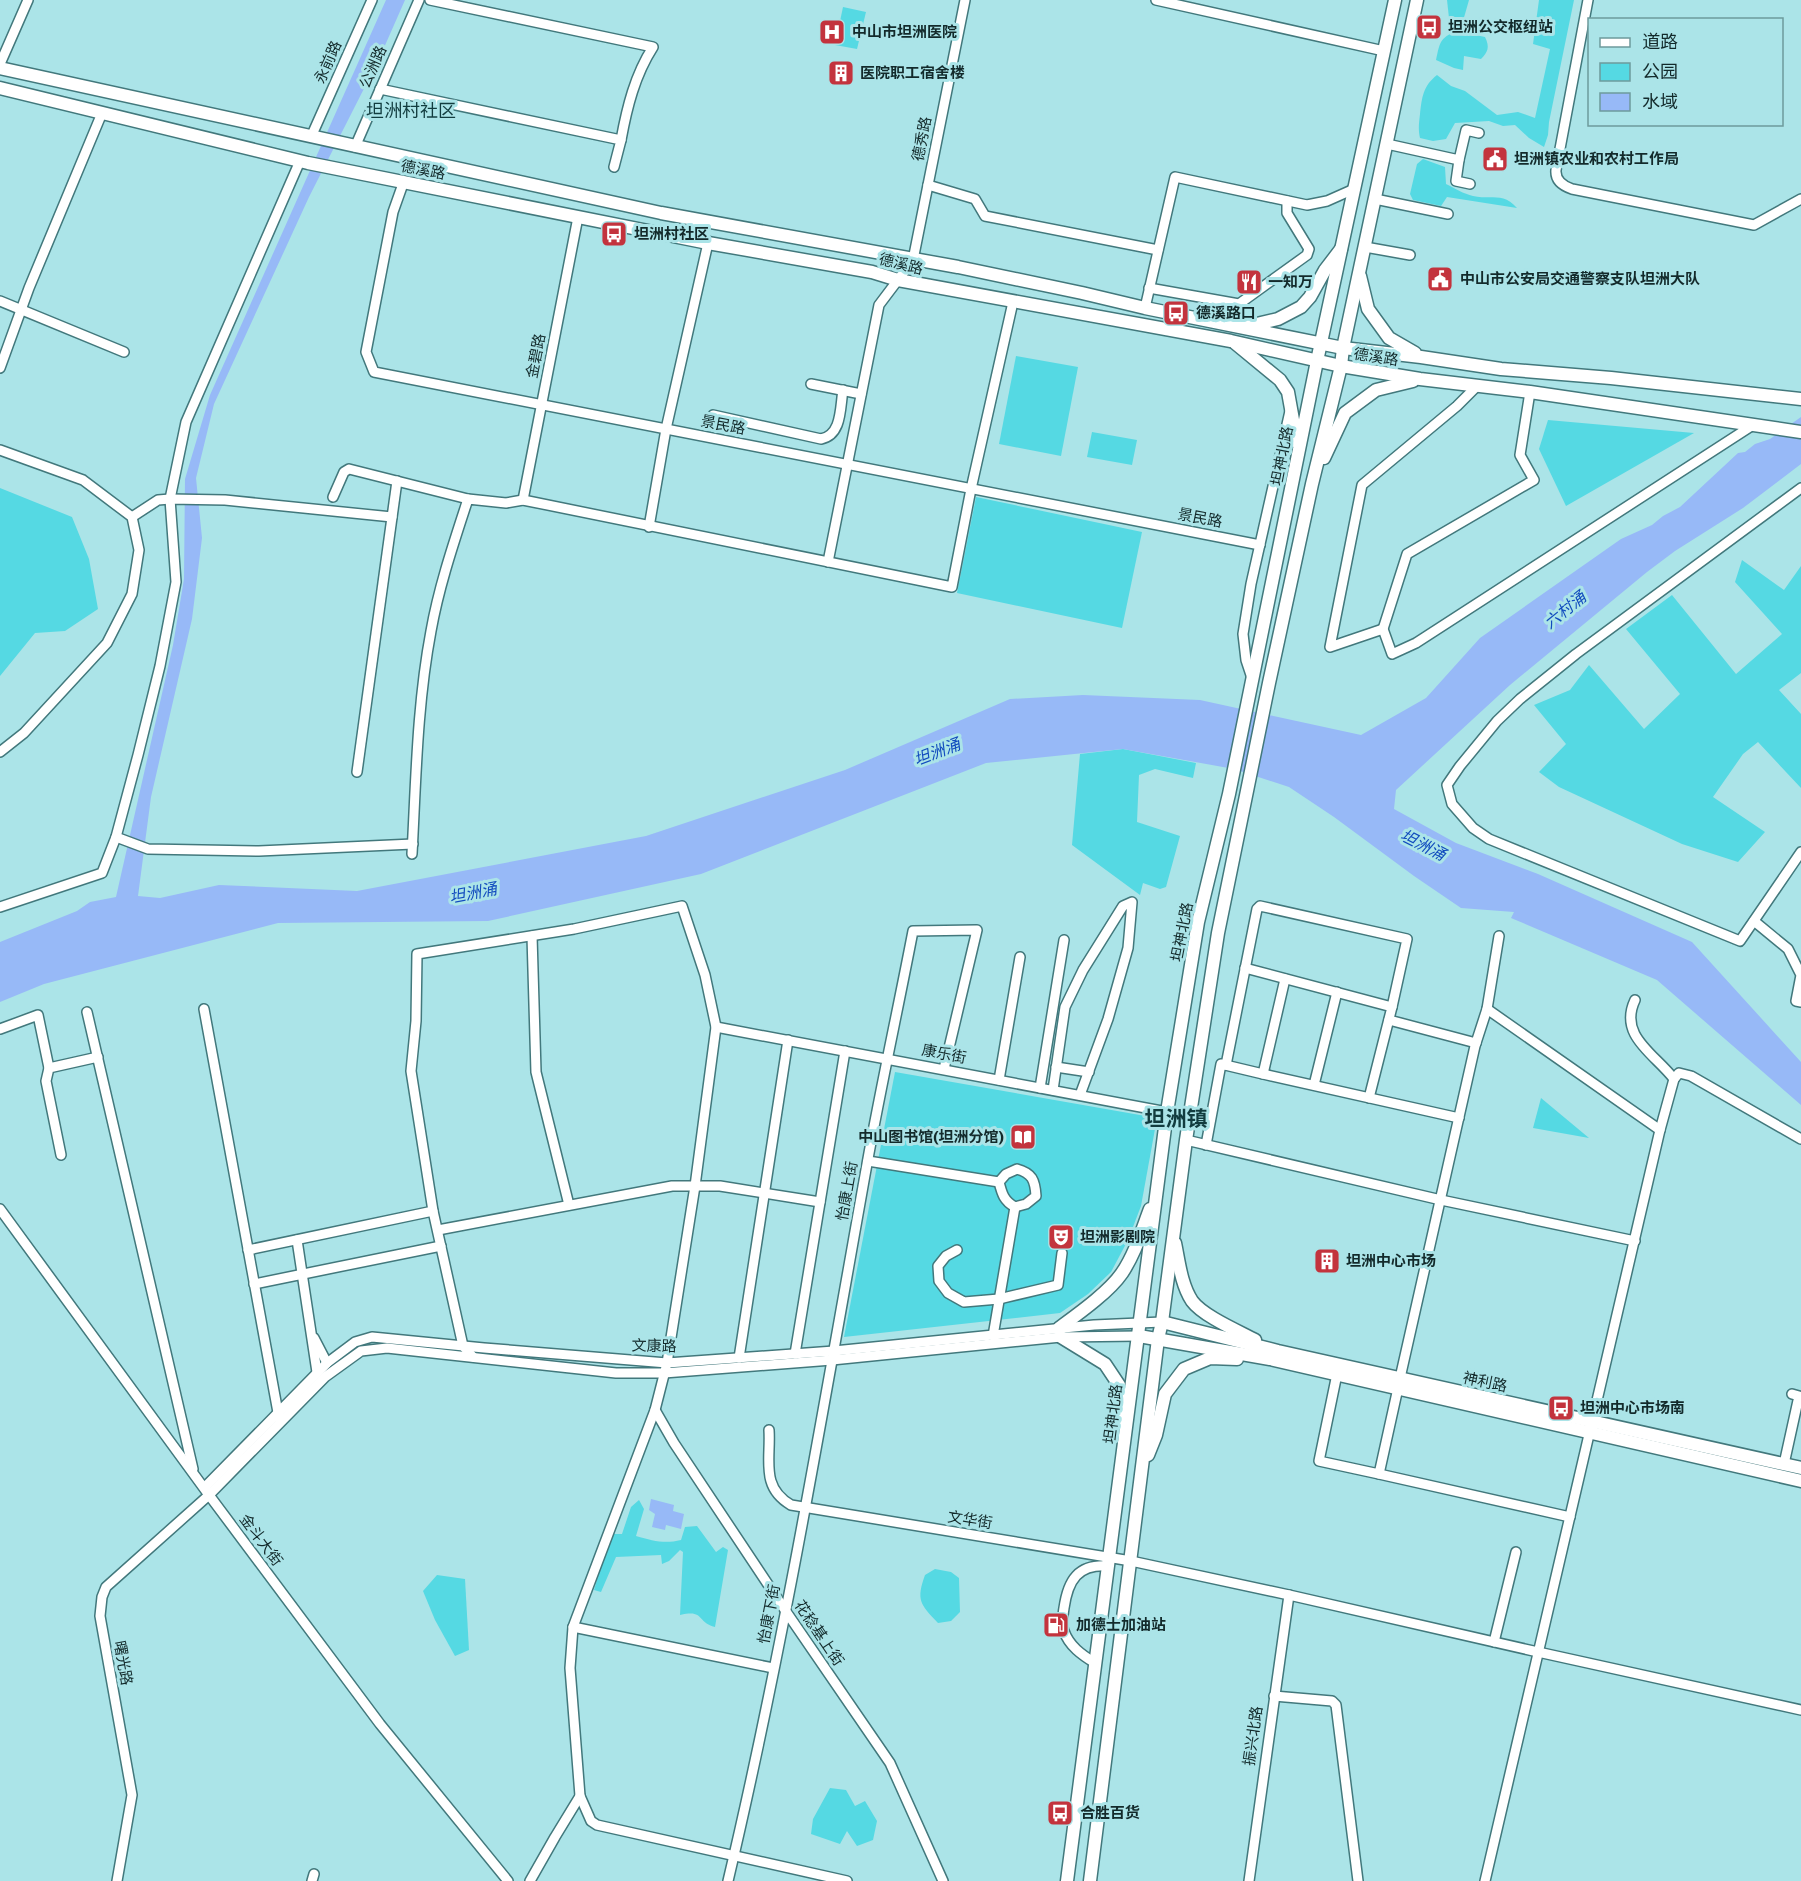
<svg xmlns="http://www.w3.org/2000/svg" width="1801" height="1881" viewBox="0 0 1801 1881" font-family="'Roboto Serif','Noto Sans SC',serif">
	<rect width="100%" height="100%" fill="#abe4e8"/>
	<g fill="#55d9e3">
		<path d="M1447,0H1469L1463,21L1456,24L1449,18Z"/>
		<path d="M1539,0H1574L1549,122L1548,135L1544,147L1529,138L1515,125L1503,126L1489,121L1455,123L1446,139L1433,141L1420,138C1418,129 1419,123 1420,114C1422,97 1423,86 1437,75L1451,86L1465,91L1497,115L1518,112L1535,118L1550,49L1533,44Z"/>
		<path d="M843,7L866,12L857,49L835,45Z"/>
		<path d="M1457,31L1485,37C1490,47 1488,52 1481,59L1464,56L1463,70L1454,68L1436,60C1440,43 1439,38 1457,31Z"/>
		<path d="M1423,159L1445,167L1446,184C1454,188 1464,194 1473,196C1491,200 1503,192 1517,208L1447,197L1441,206L1413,200L1410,194L1417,164Z"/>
		<path d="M1016,356L1078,367L1061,456L999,444Z"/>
		<path d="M1548,420L1694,433L1566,506L1539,449Z"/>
		<path d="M1092,432L1137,440L1132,465L1087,457Z"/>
		<path d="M0,488L72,517L89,559L98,609L65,631L35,633L0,676Z"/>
		<path d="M976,497L1142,532L1122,628L957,593Z"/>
		<path d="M1742,560L1784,590L1801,566V673L1779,690L1801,714V788L1758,742L1743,754L1713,797L1765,832L1738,862L1682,844L1559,787L1539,772L1566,744L1534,705L1570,690L1589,665L1644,729L1680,694L1626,629L1672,595L1736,674L1782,634L1735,582Z"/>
		<path d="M1123,749L1196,763L1193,778L1155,769L1139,775L1137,822L1180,836L1166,887L1160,889L1143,883L1140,895L1072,845L1080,754Z"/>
		<path d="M895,1072L1157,1118L1141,1206L1128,1240L1111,1272L1088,1294L1060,1313L844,1337Z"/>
		<path d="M1541,1098L1589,1138L1533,1128Z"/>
		<path d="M639,1500L644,1509L636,1536C653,1541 665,1544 681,1540L685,1527L697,1526L716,1552L723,1547L728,1550L715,1627C696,1622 705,1609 680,1615L683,1552L680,1550L669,1561L662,1564L661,1555L616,1557L601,1592L594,1590L608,1542L613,1534H622L631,1507Z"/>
		<path d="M935,1569L951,1572L959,1578L960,1612L951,1621L938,1623C920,1604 916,1600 925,1575Z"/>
		<path d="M437,1575L465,1579L469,1650L455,1656L435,1620L423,1591Z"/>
		<path d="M830,1788L846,1790L855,1806L865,1801L877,1821L873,1840L857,1846L847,1831L840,1844L811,1834L813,1819Z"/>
	</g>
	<g fill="#97b9f7">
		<path d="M386,0H405L379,59L309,197L214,404L196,478L202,538L192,619L151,797L138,896L160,898L219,885L357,891L646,836L845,770L1010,699L1083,695L1200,700L1361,735L1426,698L1480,638L1621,539L1652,525L1663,516L1680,507L1738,453L1745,452L1755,444L1770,439L1801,417V464L1743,508L1675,551L1647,572L1510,685L1396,790L1394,809L1456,843L1538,874L1692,942L1801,1062V1105L1657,980L1511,918L1514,912L1461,908L1414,876L1334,817L1289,787L1234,769L1123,749L986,763L701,874L488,921L278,923L44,984L0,1002V942L77,911L90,902L116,897L173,645L184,579L185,479L210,395Z"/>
		<path d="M651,1499L674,1505L673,1511L684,1514L681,1529L666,1525L665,1530L652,1527L655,1514L649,1510Z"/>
	</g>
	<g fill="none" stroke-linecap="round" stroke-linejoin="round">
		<defs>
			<g id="minor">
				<path d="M430,0L653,47C635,75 627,107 621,140"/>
				<path d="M1156,0L1384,51"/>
				<path d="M1588,0L1556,170C1555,181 1563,186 1572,189L1754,225L1801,199"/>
				<path d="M0,64L28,0"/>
				<path d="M380,89L621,140L614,167"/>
				<path d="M311,137L372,0"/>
				<path d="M1387,144L1459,160L1466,130L1479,133"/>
				<path d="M355,147L419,0"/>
				<path d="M1459,160L1456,181L1470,184"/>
				<path d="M404,181L393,212L366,352L374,372L1260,545"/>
				<path d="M928,185L975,199L985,216L1158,250"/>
				<path d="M1375,199L1448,214"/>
				<path d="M1365,247L1410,255"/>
				<path d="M1149,288L1239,304L1307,255L1309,249L1287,213V201"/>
				<path d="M0,301L124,352"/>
				<path d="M1145,308L1175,177L1307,205L1327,201L1354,189"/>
				<path d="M0,368L29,288L102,113"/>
				<path d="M811,384L861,394"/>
				<path d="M1477,386L1457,406L1362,485L1330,647L1383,629L1392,654L1416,643L1753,425"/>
				<path d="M713,415L821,439C842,435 840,408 843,390"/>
				<path d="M0,450L83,480L132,517L139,550L132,594L107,643L24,733L0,752"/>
				<path d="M1801,488L1576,654L1520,699L1497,721L1460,766L1447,785L1452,804L1473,828L1489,839L1740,941L1801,852"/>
				<path d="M333,497L344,472L349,469L468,499"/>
				<path d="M523,500L578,217"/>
				<path d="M132,517L158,500L170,499L225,500L392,517"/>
				<path d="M649,527L666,429L708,243"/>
				<path d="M828,562L879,305L913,260L965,0"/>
				<path d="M1383,629L1407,554L1534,480L1520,455L1530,392"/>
				<path d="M1252,678L1246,660L1243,634L1251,584L1290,411"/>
				<path d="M357,772L397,481"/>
				<path d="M116,837L148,849L259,851L413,844"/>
				<path d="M412,854C416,780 417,705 431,631C439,586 454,542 468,499L506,503L523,500L952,587L971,489L1013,302"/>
				<path d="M0,907L102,873L116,837L138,755L160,666L176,582L170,499L186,422L300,161"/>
				<path d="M1754,921L1788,949L1801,975L1796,1001L1801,1002"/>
				<path d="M532,936L536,1072L569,1205"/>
				<path d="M1245,968L1392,1007L1369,1098"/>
				<path d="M1635,1000C1618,1036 1655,1054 1674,1079L1660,1130"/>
				<path d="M204,1009L279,1418"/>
				<path d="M87,1012L193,1469"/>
				<path d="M1389,1020L1476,1043"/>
				<path d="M716,1027L1167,1112"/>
				<path d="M0,1029L38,1015L49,1068"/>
				<path d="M1226,1065L1257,909L1260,906L1407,939L1392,1007"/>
				<path d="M1056,1067L1089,1072"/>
				<path d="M1263,1074L1459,1118"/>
				<path d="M1674,1079L1679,1073L1691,1076L1801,1139"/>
				<path d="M999,1080L1020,957"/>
				<path d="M1314,1085L1337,992"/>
				<path d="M1040,1088L1064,940"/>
				<path d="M1053,1090L1065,1007L1083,970L1123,906L1132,902L1128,948L1108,1019L1080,1095"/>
				<path d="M1186,1140L1441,1200L1635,1241"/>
				<path d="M1206,1145L1221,1064L1263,1074L1285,979"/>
				<path d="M61,1155L46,1081L49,1068L98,1057"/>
				<path d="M868,1161L999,1182"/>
				<path d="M1017,1169C1032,1173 1035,1180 1036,1196L1026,1204L1015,1207C1004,1201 1002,1194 999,1182L1006,1174Z"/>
				<path d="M0,1209L209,1495L380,1724L508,1881"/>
				<path d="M438,1230L672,1186H720L820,1202"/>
				<path d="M297,1240L317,1372"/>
				<path d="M248,1250L433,1211"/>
				<path d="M957,1250L946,1256L938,1266L939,1281L948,1293L964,1302L999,1299L1058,1285L1062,1253"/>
				<path d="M254,1284L441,1246"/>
				<path d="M993,1336L1015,1207"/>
				<path d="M314,1338L327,1363"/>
				<path d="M795,1354L845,1051"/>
				<path d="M473,1357L463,1346L433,1211L411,1071L416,1021L417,954L574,929L682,906L705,975L716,1027L695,1186L667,1363L655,1410L573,1627L570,1668L580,1796L555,1837L530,1881"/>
				<path d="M739,1358L788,1040"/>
				<path d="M1337,1374L1319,1461L1379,1474L1398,1388"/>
				<path d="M1400,1378L1475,1046L1487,1009L1499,936"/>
				<path d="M655,1410L674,1443L785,1610L890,1763L943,1881"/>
				<path d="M769,1430C771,1459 760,1487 791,1505L1131,1561L1289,1595L1538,1652L1801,1710"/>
				<path d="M1784,1464L1799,1396L1792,1394"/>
				<path d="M1379,1474L1570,1517"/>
				<path d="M205,1487L327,1363L355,1342L372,1337L484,1348L667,1363L834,1351L1094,1325L1162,1322"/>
				<path d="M573,1627L773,1668"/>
				<path d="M1494,1642L1516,1552"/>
				<path d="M1095,1663C1082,1655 1069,1646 1064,1631C1061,1624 1063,1615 1064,1608C1068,1580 1078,1564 1108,1566"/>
				<path d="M1274,1696L1332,1701L1336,1705L1358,1881"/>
				<path d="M580,1796L591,1821L597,1825L847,1881"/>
				<path d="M117,1881L132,1795L100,1616L102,1597L106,1587L209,1495L325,1377L361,1351L387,1348L616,1373H664L832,1360L1061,1337L1139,1336"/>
				<path d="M312,1881L314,1874"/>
				<path d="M728,1881C784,1644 824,1404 867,1164C881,1086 898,1009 913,931L977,930L944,1069"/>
				<path d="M1249,1881L1289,1595"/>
				<path d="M1485,1881L1660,1130L1487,1009"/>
			</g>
			<g id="major">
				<path d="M0,68L661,213L958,267L1082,293L1145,308L1343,348L1421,357L1501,369L1611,378L1801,399"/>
				<path d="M0,88L308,163L708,243L872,272L898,280L1231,341L1341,366L1420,379L1530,392L1801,432"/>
				<path d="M1360,276L1368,309L1389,338L1415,353"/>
				<path d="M1248,326L1278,319L1301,307L1310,297L1325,270L1341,249"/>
				<path d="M1235,343L1280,380L1288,392L1297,442"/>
				<path d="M1324,458L1345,413L1376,390L1413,381"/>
				<path d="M1175,1243C1179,1262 1181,1284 1192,1301C1203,1316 1238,1331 1255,1340"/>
				<path d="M1162,1322L1278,1351L1801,1468"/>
				<path d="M1059,1328C1078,1314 1109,1292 1122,1273C1135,1254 1142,1230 1150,1209"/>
				<path d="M1139,1336L1270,1359L1801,1481"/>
				<path d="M1061,1337L1105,1364L1119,1385L1122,1423"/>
				<path d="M1148,1455L1156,1435L1165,1394L1184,1369L1210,1358L1237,1359"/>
				<path d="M1067,1881L1167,1112L1198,922L1229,794L1317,361L1395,0"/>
				<path d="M1090,1881L1158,1339L1162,1322L1186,1140L1218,933L1269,683L1312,484L1341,366L1343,348L1417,0"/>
			</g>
		</defs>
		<use href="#minor" stroke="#42787c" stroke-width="12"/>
		<use href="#major" stroke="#42787c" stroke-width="15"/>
		<use href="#minor" stroke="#fff" stroke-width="9"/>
		<use href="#major" stroke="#fff" stroke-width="12"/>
	</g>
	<defs>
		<symbol id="bus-square" viewBox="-11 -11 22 22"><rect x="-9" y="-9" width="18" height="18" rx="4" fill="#c3333d" stroke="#abe4e8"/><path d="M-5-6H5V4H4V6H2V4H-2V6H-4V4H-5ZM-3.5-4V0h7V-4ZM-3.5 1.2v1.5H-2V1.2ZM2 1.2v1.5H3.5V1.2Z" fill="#fff"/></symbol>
		<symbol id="hospital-square" viewBox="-11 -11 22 22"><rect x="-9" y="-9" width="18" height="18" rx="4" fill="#c3333d" stroke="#abe4e8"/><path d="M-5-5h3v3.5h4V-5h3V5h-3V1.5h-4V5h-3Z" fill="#fff"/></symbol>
		<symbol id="building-square" viewBox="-11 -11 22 22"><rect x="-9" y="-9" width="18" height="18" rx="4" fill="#c3333d" stroke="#abe4e8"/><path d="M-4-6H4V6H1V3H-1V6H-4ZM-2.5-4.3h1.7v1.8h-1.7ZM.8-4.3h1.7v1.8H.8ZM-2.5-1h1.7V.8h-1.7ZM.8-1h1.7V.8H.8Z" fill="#fff"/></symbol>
		<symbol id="civic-square" viewBox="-11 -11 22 22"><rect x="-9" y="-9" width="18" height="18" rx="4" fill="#c3333d" stroke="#abe4e8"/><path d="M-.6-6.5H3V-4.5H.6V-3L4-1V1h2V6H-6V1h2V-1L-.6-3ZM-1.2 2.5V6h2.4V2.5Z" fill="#fff"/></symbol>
		<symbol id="restaurant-square" viewBox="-11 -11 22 22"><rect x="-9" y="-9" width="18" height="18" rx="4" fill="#c3333d" stroke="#abe4e8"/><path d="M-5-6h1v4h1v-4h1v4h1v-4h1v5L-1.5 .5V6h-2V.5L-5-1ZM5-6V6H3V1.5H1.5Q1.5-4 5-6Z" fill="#fff"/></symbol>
		<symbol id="library-square" viewBox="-11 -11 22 22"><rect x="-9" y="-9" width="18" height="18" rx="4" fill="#c3333d" stroke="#abe4e8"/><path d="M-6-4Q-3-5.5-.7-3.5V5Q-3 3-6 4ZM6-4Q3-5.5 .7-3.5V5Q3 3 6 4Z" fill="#fff"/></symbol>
		<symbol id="theatre-square" viewBox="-11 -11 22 22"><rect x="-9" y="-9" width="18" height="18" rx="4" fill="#c3333d" stroke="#abe4e8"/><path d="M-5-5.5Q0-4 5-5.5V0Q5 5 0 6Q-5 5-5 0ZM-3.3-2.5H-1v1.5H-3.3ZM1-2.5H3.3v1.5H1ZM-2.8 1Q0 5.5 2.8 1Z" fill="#fff"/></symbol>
		<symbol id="fuel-square" viewBox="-11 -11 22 22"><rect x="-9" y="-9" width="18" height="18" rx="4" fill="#c3333d" stroke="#abe4e8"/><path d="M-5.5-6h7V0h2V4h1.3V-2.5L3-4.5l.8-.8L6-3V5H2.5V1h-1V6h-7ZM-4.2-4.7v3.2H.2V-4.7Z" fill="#fff"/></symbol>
	</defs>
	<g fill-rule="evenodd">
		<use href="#bus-square" x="1414" y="12" width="30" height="30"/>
		<use href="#hospital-square" x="817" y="17" width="30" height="30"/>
		<use href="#building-square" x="826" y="58" width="30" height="30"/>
		<use href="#civic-square" x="1480" y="144" width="30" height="30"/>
		<use href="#bus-square" x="599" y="219" width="30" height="30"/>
		<use href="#civic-square" x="1425" y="264" width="30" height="30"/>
		<use href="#restaurant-square" x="1234" y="267" width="30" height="30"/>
		<use href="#bus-square" x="1161" y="298" width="30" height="30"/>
		<use href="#library-square" x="1008" y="1122" width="30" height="30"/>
		<use href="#theatre-square" x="1046" y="1222" width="30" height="30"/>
		<use href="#building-square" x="1312" y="1246" width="30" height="30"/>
		<use href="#bus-square" x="1546" y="1393" width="30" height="30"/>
		<use href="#fuel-square" x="1041" y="1610" width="30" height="30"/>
		<use href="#bus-square" x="1045" y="1798" width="30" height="30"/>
	</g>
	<g text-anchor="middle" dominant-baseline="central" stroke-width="6" stroke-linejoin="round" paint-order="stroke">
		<g font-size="15" font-weight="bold" fill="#132a2b" stroke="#abe4e8" text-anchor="start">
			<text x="1448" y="27">坦洲公交枢纽站</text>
			<text x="852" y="32">中山市坦洲医院</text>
			<text x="860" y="73">医院职工宿舍楼</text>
			<text x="1514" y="159">坦洲镇农业和农村工作局</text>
			<text x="634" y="234">坦洲村社区</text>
			<text x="1460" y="279">中山市公安局交通警察支队坦洲大队</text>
			<text x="1268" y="282">一知万</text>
			<text x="1196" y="313">德溪路口</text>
			<text x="1004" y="1137" text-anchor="end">中山图书馆(坦洲分馆)</text>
			<text x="1080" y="1237">坦洲影剧院</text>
			<text x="1346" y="1261">坦洲中心市场</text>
			<text x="1580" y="1408">坦洲中心市场南</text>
			<text x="1076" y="1625">加德士加油站</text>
			<text x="1080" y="1813">合胜百货</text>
		</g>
		<g font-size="15" fill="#132a2b" stroke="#abe4e8">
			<text transform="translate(328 62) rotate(-66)">永前路</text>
			<text transform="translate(373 67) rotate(-66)">公洲路</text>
			<text transform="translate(922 139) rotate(-79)">德秀路</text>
			<text transform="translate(423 170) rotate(11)">德溪路</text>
			<text transform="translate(901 264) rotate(14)">德溪路</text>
			<text transform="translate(536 356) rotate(-79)">金碧路</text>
			<text transform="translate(1376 357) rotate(9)">德溪路</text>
			<text transform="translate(723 425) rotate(11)">景民路</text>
			<text transform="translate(1282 456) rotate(-79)">坦神北路</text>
			<text transform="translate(1200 518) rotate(11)">景民路</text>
			<text transform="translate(1182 932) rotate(-79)">坦神北路</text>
			<text transform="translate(944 1054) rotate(11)">康乐街</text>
			<text transform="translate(847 1191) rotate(-80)">怡康上街</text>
			<text transform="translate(654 1346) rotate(1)">文康路</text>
			<text transform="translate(1485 1382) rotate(12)">神利路</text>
			<text transform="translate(1113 1414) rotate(-83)">坦神北路</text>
			<text transform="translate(970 1520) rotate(9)">文华街</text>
			<text transform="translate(261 1540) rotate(53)">金斗大街</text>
			<text transform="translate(769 1614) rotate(-79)">怡康下街</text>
			<text transform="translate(819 1633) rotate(56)">花稔基上街</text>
			<text transform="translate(123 1663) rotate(80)">曙光路</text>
			<text transform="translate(1253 1736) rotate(-82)">振兴北路</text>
		</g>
		<g font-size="16" font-style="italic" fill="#114bbe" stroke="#abe4e8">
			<text transform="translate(1565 610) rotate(-39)">六村涌</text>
			<text transform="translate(937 752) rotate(-21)">坦洲涌</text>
			<text transform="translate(1423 845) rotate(27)">坦洲涌</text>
			<text transform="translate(473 893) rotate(-11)">坦洲涌</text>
		</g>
		<g font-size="18" fill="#123c3f" stroke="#abe4e8">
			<text x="411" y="110">坦洲村社区</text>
		</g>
		<g font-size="21" font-weight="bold" fill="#123c3f" stroke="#abe4e8">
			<text x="1176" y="1119">坦洲镇</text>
		</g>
	</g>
	<rect x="1588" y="18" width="195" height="108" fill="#abe4e8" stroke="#6e9a9c" stroke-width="1.5"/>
	<rect x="1600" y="38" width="30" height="9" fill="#ffffff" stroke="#6e9a9c" stroke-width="1.5"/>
	<text x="1642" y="48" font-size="18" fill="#132a2b">道路</text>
	<rect x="1600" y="63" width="30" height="18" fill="#55d9e3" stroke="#6e9a9c" stroke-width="1.5"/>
	<text x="1642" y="78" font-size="18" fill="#132a2b">公园</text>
	<rect x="1600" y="93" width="30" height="18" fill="#97b9f7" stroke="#6e9a9c" stroke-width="1.5"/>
	<text x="1642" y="108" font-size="18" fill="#132a2b">水域</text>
</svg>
